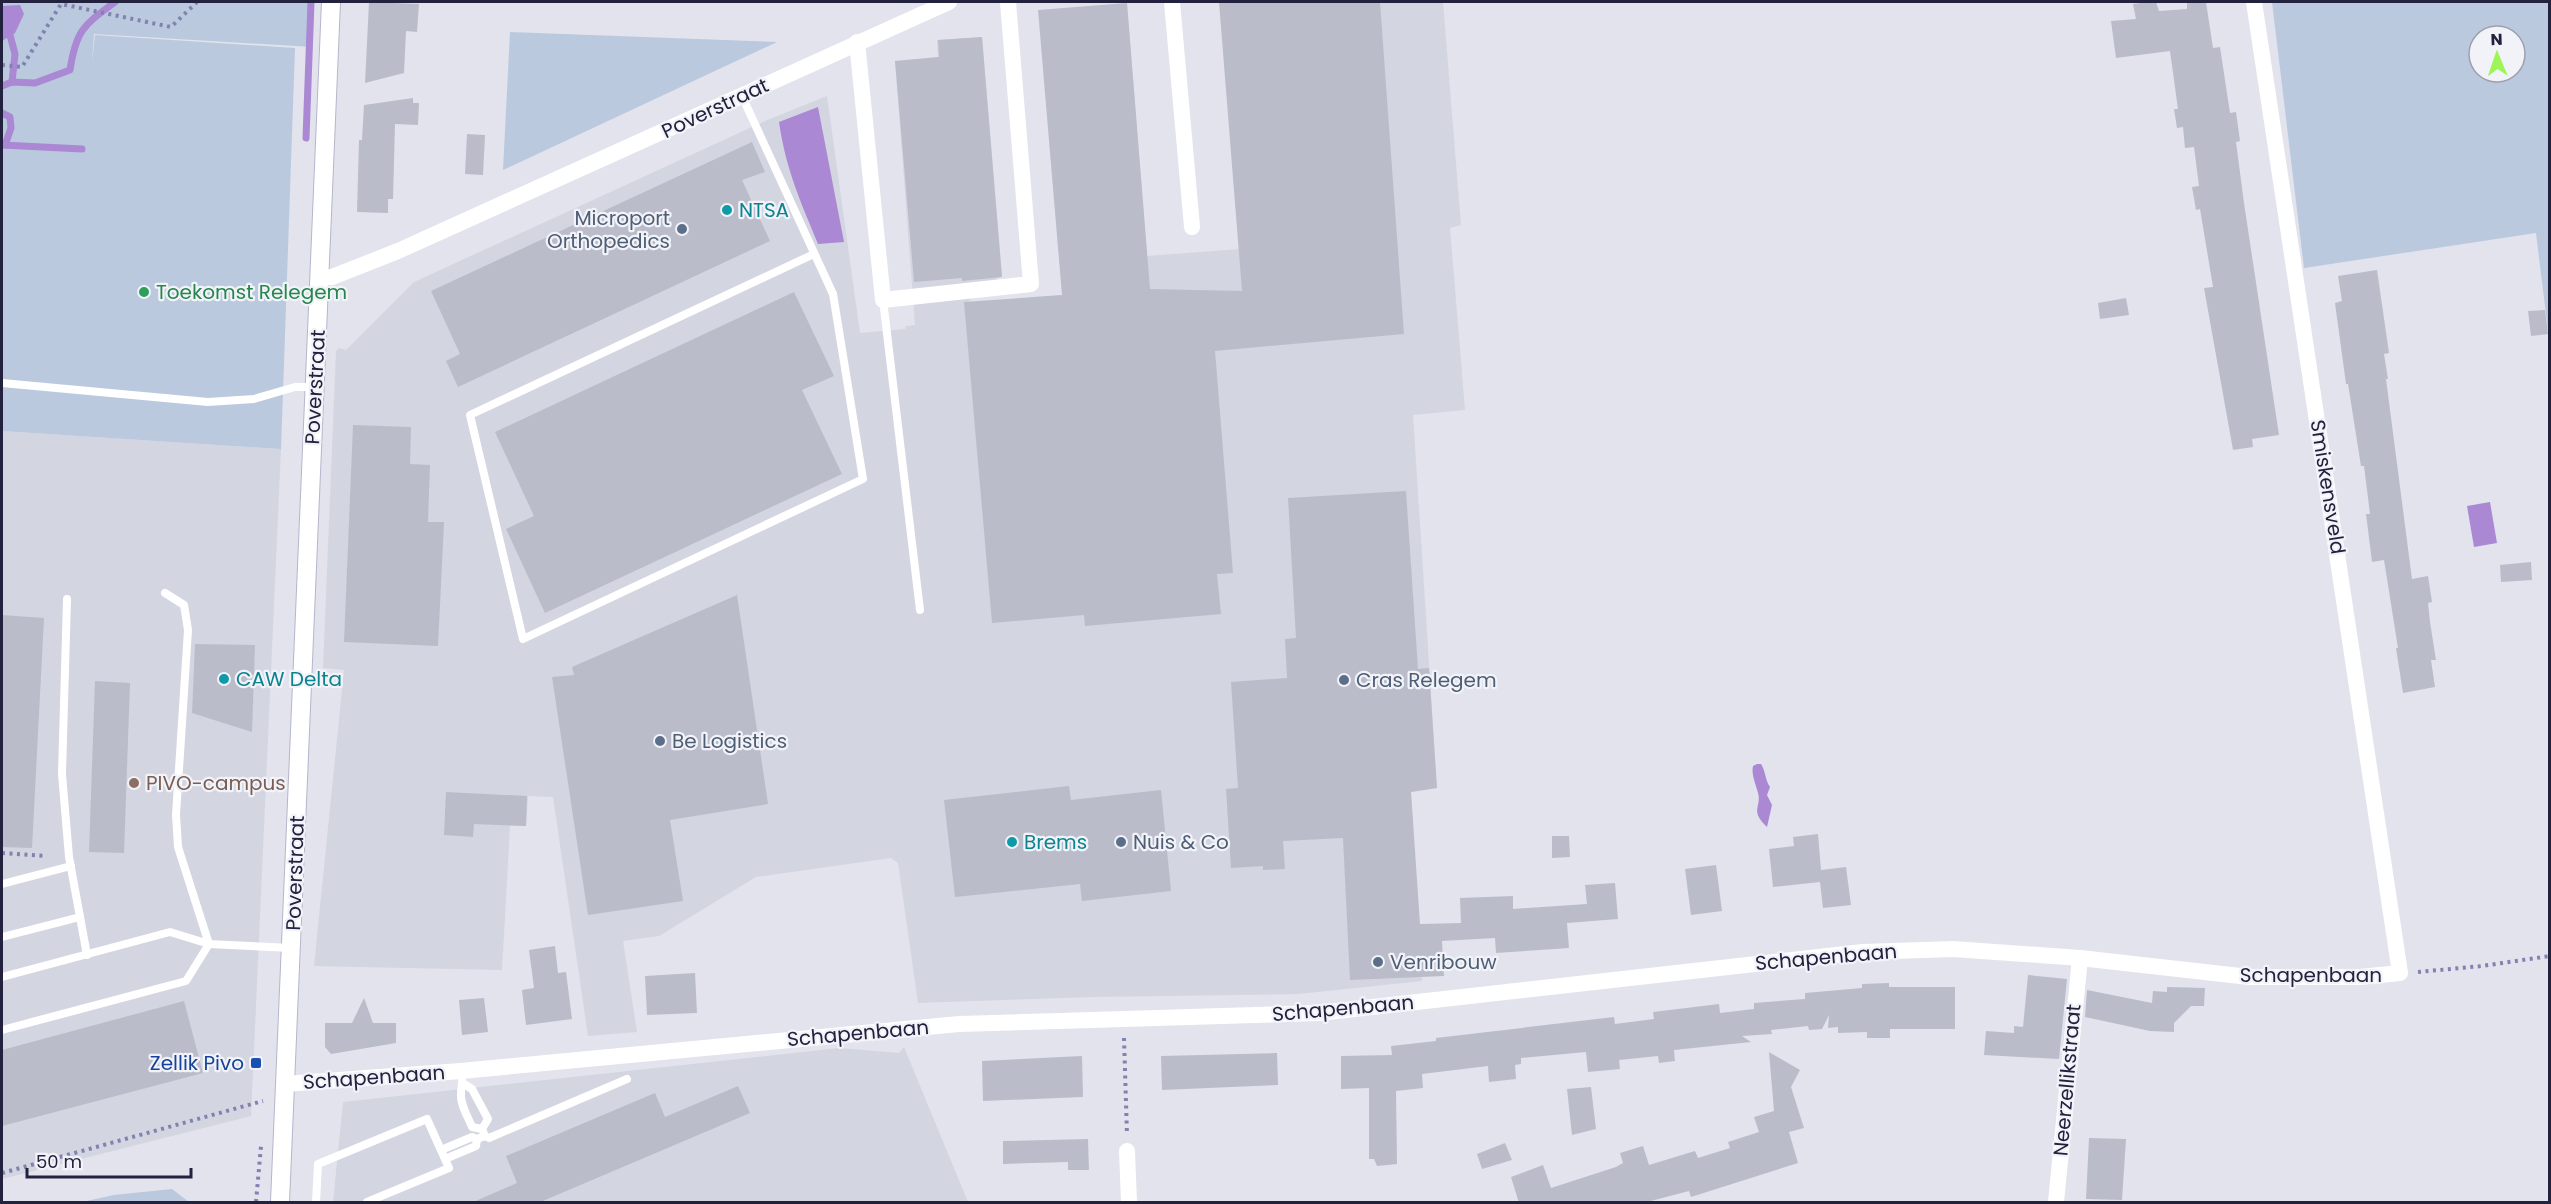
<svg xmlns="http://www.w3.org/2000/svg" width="2551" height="1204" viewBox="0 0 2551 1204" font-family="Poppins,sans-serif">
	<rect width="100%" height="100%" fill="#e2e3ec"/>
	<g fill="#d3d5e0">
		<path d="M1220,2H1443L1461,225L1450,228L1465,410L1413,415L1437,788L1411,792L1422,981L1298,994L1092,997L918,1003L898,863L891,858L756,877L659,936L623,941L637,1032L588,1036L553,797L528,796L526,826H510L502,970L314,966L344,670L323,668L336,351L339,348L346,350L414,282L765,121L827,96L860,333L905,329L906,326L915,325L895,61L938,57L937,40L982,37L1002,275L965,304L1062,295L1127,3L1147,256L1240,249Z"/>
		<path d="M2,431L281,449L251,1116L2,1179Z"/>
		<path d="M904,1047L968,1202H333L343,1102L839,1048L899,1053Z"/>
	</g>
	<g fill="#bac9de" fill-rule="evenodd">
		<path d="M2,2H313L312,47L94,34L92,64L95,35L295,48L281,449L2,431Z"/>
		<path d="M2272,2H2549V339L2536,233L2304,268ZM2479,36H2515V72H2479Z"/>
		<path d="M510,32L777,42L503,170Z"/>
		<path d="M172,1189L189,1202H82L114,1195Z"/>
	</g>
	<g fill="#aa88d3">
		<path d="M20,5L24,14L15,33L2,41V6Z"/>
		<path d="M818,107L844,242L818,244C800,200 786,170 779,122Z"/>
		<path d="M2490,502L2497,543L2474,547L2467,506Z"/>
		<path d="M1757,764H1761C1766,772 1765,780 1770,787L1767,795L1772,805L1767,827C1749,810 1762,807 1758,793C1756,785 1751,774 1753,766Z"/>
	</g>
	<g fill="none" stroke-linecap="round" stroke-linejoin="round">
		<g stroke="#aa88d3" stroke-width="7">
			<path d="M10,35L15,54L12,82"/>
			<path d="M2,86L12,82L35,83L70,70C76,30 84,25 115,2"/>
			<path d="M2,113L10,117L11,128L5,145"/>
			<path d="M306,138L311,2"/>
			<path d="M2,145L82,149"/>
		</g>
	</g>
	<g fill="#bbbcca">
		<path d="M369,2L419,4L417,32L406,31L404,73L365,83Z"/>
		<path d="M1219,2H1380L1404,334L1215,351L1233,573L1217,574L1221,614L1085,626L1084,615L992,623L964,302L1062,295L1038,10L1127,3L1150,289L1242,291Z"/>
		<path d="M2148,2H2156L2159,11L2187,9V2H2206L2213,48L2220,47L2230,113L2236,112L2240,141L2236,142L2244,203L2279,435L2252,439L2253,447L2233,450L2204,288L2213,287L2200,209L2196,210L2192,187L2199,186L2194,147L2185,148L2183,127L2177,128L2174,109H2178L2170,51L2116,58L2111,21L2136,19L2133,4Z"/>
		<path d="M982,37L1002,277L962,281V278L914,282L895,61L939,57L938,40Z"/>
		<path d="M413,98V103H419L418,125L395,124L393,199H388V213L357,212L359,140H362L364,105Z"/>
		<path d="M467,134L485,135L483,175L465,174Z"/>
		<path d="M752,142L765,172L742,180L770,241L458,387L446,361L460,354L431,291Z"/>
		<path d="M2377,270L2389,353L2384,354L2388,379H2386L2412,579L2428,576L2432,602L2428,603L2430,622L2436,660H2431L2435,687L2403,693L2396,648H2398L2384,560L2372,562L2366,514H2370L2364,466H2361L2348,384H2346L2335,303L2342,301L2338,276Z"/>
		<path d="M794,292L834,376L802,390L842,474L545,613L506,529L534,516L495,432Z"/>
		<path d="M2126,298L2129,315L2100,319L2098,303Z"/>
		<path d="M2545,310L2548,334L2531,336L2528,311Z"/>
		<path d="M353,425L411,427L410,464L430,465L428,522H444L438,646L344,642Z"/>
		<path d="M1406,491L1418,669L1429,668L1437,788L1411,792L1420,924L1461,923L1460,898L1513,896V909L1587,904L1585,885L1615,883L1618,919L1567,923L1569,948L1496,953L1495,938L1442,941L1444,976L1350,980L1343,838L1283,841L1285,869L1263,870V866L1231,868L1226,789L1238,788L1231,682L1287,678L1285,639L1296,638L1288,498Z"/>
		<path d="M2531,562L2532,580L2501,582L2500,565Z"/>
		<path d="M737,595L768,804L670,820L683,901L588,915L552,677L574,675L572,667Z"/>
		<path d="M2,615L44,618L32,848L2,847Z"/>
		<path d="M195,644L255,645L252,732L192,713Z"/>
		<path d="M95,681L130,683L124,853L89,852Z"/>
		<path d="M1069,786L1071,800L1161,790L1171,891L1082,901L1080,884L955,897L944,800Z"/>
		<path d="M446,792L527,796L526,826L474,824L473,837L444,835Z"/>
		<path d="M1818,834L1821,870L1846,867L1851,905L1823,908L1820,882L1773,887L1769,849L1794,846L1793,837Z"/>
		<path d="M1552,836H1569L1570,857L1552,858Z"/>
		<path d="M1716,865L1722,911L1691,915L1685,869Z"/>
		<path d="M555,946L558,973L566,972L572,1019L526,1025L522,990L534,988L529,950Z"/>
		<path d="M695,973L697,1013L647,1015L645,976Z"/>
		<path d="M2028,975L2067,979L2059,1059L1984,1055L1986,1031L2014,1033V1026L2023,1027Z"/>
		<path d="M1889,983V987H1955V1029H1890V1038H1867V1032L1838,1033V1027L1828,1028L1829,1015L1822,1029L1809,1030L1808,1026L1771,1030L1772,1034L1742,1036L1751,1042L1674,1050L1675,1061L1659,1063L1658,1056L1619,1060L1620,1069L1588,1072L1586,1052L1521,1058V1064L1515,1065L1516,1079L1489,1082L1488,1066L1422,1074L1423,1088L1396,1091L1397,1164L1377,1166L1374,1159H1369V1088L1341,1089V1056L1392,1055L1391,1046L1436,1041V1038L1614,1017L1615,1024L1654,1019L1653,1012L1719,1004L1720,1013L1754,1009V1003L1805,999V993L1862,988V984Z"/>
		<path d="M2167,987L2205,988L2204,1006H2191L2174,1023V1032L2150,1031L2085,1017L2087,990L2152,1003L2153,991L2167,992Z"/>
		<path d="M364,998L373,1023H396V1043L331,1054L325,1047V1023H352Z"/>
		<path d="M484,998L488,1032L462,1035L459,1000Z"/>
		<path d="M184,1001L203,1073L2,1126V1050Z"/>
		<path d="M1769,1052L1800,1070L1791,1087L1804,1128L1789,1132L1798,1163L1691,1197L1689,1191L1643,1203H1519L1511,1177L1543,1165L1551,1188L1616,1167L1623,1163L1620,1153L1643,1146L1649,1165L1695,1151L1698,1158L1730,1148L1728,1142L1759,1132L1754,1117L1774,1111Z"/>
		<path d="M1277,1053L1278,1085L1162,1090L1161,1056Z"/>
		<path d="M1082,1056L1083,1097L983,1101L982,1061Z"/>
		<path d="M738,1086L750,1113L538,1203H471L517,1183L506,1156L655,1093L665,1117Z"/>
		<path d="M1591,1087L1596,1129L1572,1135L1567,1089Z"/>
		<path d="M2089,1138L2126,1139L2122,1200L2086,1199Z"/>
		<path d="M1088,1139L1089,1170H1068V1162L1003,1164V1141Z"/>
		<path d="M1505,1143L1512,1160L1482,1169L1477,1154Z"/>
	</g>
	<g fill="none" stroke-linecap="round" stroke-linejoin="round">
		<defs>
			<path id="secondary" d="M280,1202L331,2"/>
		</defs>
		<use href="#secondary" stroke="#b5b6cc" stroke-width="20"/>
		<g stroke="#8182b1" stroke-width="4" stroke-dasharray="3 4.5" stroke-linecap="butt">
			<path d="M2,65L22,67L61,4L171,27L197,2"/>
			<path d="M2,853L47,856"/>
			<path d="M2418,972L2482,966L2550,956"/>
			<path d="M1124,1038L1127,1135"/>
			<path d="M2,1173L263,1101"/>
			<path d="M256,1202L261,1146"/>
		</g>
		<g stroke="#fff" stroke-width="8">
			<path d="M742,96L833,294L863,479L523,639L470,415L814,254"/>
			<path d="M883,300L920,610"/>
			<path d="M2,383L208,402L254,399L295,387H315"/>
			<path d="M67,599L62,774L69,857L87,955"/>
			<path d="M2,884L71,866"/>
			<path d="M2,937L80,917"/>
			<path d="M2,977L170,932L209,944L291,948"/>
			<path d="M2,1030L186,981L209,944L178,847L176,815L188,630L184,605L165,593"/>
			<path d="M461,1071C464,1084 461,1083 461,1094C460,1104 468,1117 472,1127L482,1129L485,1136L489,1138L627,1079"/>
			<path d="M464,1084L472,1089L488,1119L482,1129"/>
			<path d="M441,1150L472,1137L477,1139L485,1136"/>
			<path d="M445,1159L476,1146L477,1139"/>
			<path d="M316,1202L318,1164L427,1119L449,1168L367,1202"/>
		</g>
		<g stroke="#fff" stroke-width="16">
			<path d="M1172,2L1192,227"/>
			<path d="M857,42L883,300L1031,284L1008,2"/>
			<path d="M320,278L332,277L398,251L949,2"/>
			<path d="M285,1084L461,1071L959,1024L1319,1013L1863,952L1953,949L2080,958L2249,977H2360L2400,973L2254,2"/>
			<path d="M1127,1151L1129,1202"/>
			<path d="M2056,1202L2080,958"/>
		</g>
		<use href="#secondary" stroke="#fff" stroke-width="18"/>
	</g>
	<g fill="#0f9aa8" stroke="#f2f3f9" stroke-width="2">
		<circle cx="727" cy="210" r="6"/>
		<circle cx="224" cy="679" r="6"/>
		<circle cx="1012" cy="842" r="6"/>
	</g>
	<g fill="#5c6f8a" stroke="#f2f3f9" stroke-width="2">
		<circle cx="682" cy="229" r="6"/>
		<circle cx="1344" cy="680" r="6"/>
		<circle cx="660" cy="741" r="6"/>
		<circle cx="1121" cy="842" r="6"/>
		<circle cx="1378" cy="962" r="6"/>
	</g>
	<circle fill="#2e9e5b" stroke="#f2f3f9" stroke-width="2" cx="144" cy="292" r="6"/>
	<circle fill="#8d6e63" stroke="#f2f3f9" stroke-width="2" cx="134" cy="783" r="6"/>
	<rect fill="#1a4fb4" stroke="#f2f3f9" stroke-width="2" x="250" y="1057" width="12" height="12" rx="3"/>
	<g text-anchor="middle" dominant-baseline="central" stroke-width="4.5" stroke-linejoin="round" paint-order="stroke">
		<g font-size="20" fill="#22213e" stroke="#f2f3f9">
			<text transform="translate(715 108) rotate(-25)">Poverstraat</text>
			<text transform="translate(315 387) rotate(-87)">Poverstraat</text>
			<text transform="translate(2328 487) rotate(81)">Smiskensveld</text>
			<text transform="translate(295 873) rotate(-88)">Poverstraat</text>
			<text transform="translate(1826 957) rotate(-5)">Schapenbaan</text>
			<text x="2311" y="975">Schapenbaan</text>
			<text transform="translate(1343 1008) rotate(-5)">Schapenbaan</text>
			<text transform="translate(858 1033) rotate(-5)">Schapenbaan</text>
			<text transform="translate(374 1077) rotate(-4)">Schapenbaan</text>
			<text transform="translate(2067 1080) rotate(-85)">Neerzellikstraat</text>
		</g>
		<g font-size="20" fill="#0d838f" stroke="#f2f3f9" text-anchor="start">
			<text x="739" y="210">NTSA</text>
			<text x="236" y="679">CAW Delta</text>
			<text x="1024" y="842">Brems</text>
		</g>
		<g font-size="20" fill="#4e5e75" stroke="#f2f3f9" text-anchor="start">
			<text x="670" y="218" text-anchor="end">Microport<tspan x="670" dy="23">Orthopedics</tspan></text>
			<text x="1356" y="680">Cras Relegem</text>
			<text x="672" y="741">Be Logistics</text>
			<text x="1133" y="842">Nuis &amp; Co</text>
			<text x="1390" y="962">Venribouw</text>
		</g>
		<g font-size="20" fill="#27864d" stroke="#f2f3f9" text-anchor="start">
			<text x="156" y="292">Toekomst Relegem</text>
		</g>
		<g font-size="20" fill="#785e54" stroke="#f2f3f9" text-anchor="start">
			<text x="146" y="783">PIVO-campus</text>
		</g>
		<g font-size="20" fill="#164399" stroke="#f2f3f9" text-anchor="end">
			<text x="244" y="1063">Zellik Pivo</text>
		</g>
	</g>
	<rect width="2551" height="1204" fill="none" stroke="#22213e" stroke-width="6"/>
	<g transform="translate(2497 54) rotate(358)"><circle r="28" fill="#f2f3f9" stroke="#9f9fae" stroke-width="1.5"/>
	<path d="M0-4.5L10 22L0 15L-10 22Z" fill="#9ef557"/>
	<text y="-9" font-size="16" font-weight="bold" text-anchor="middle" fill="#22213e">N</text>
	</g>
	<path d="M27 1168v9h164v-9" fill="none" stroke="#22213e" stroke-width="3"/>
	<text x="36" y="1168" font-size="18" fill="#22213e" stroke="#f2f3f9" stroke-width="4.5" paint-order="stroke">50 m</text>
</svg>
